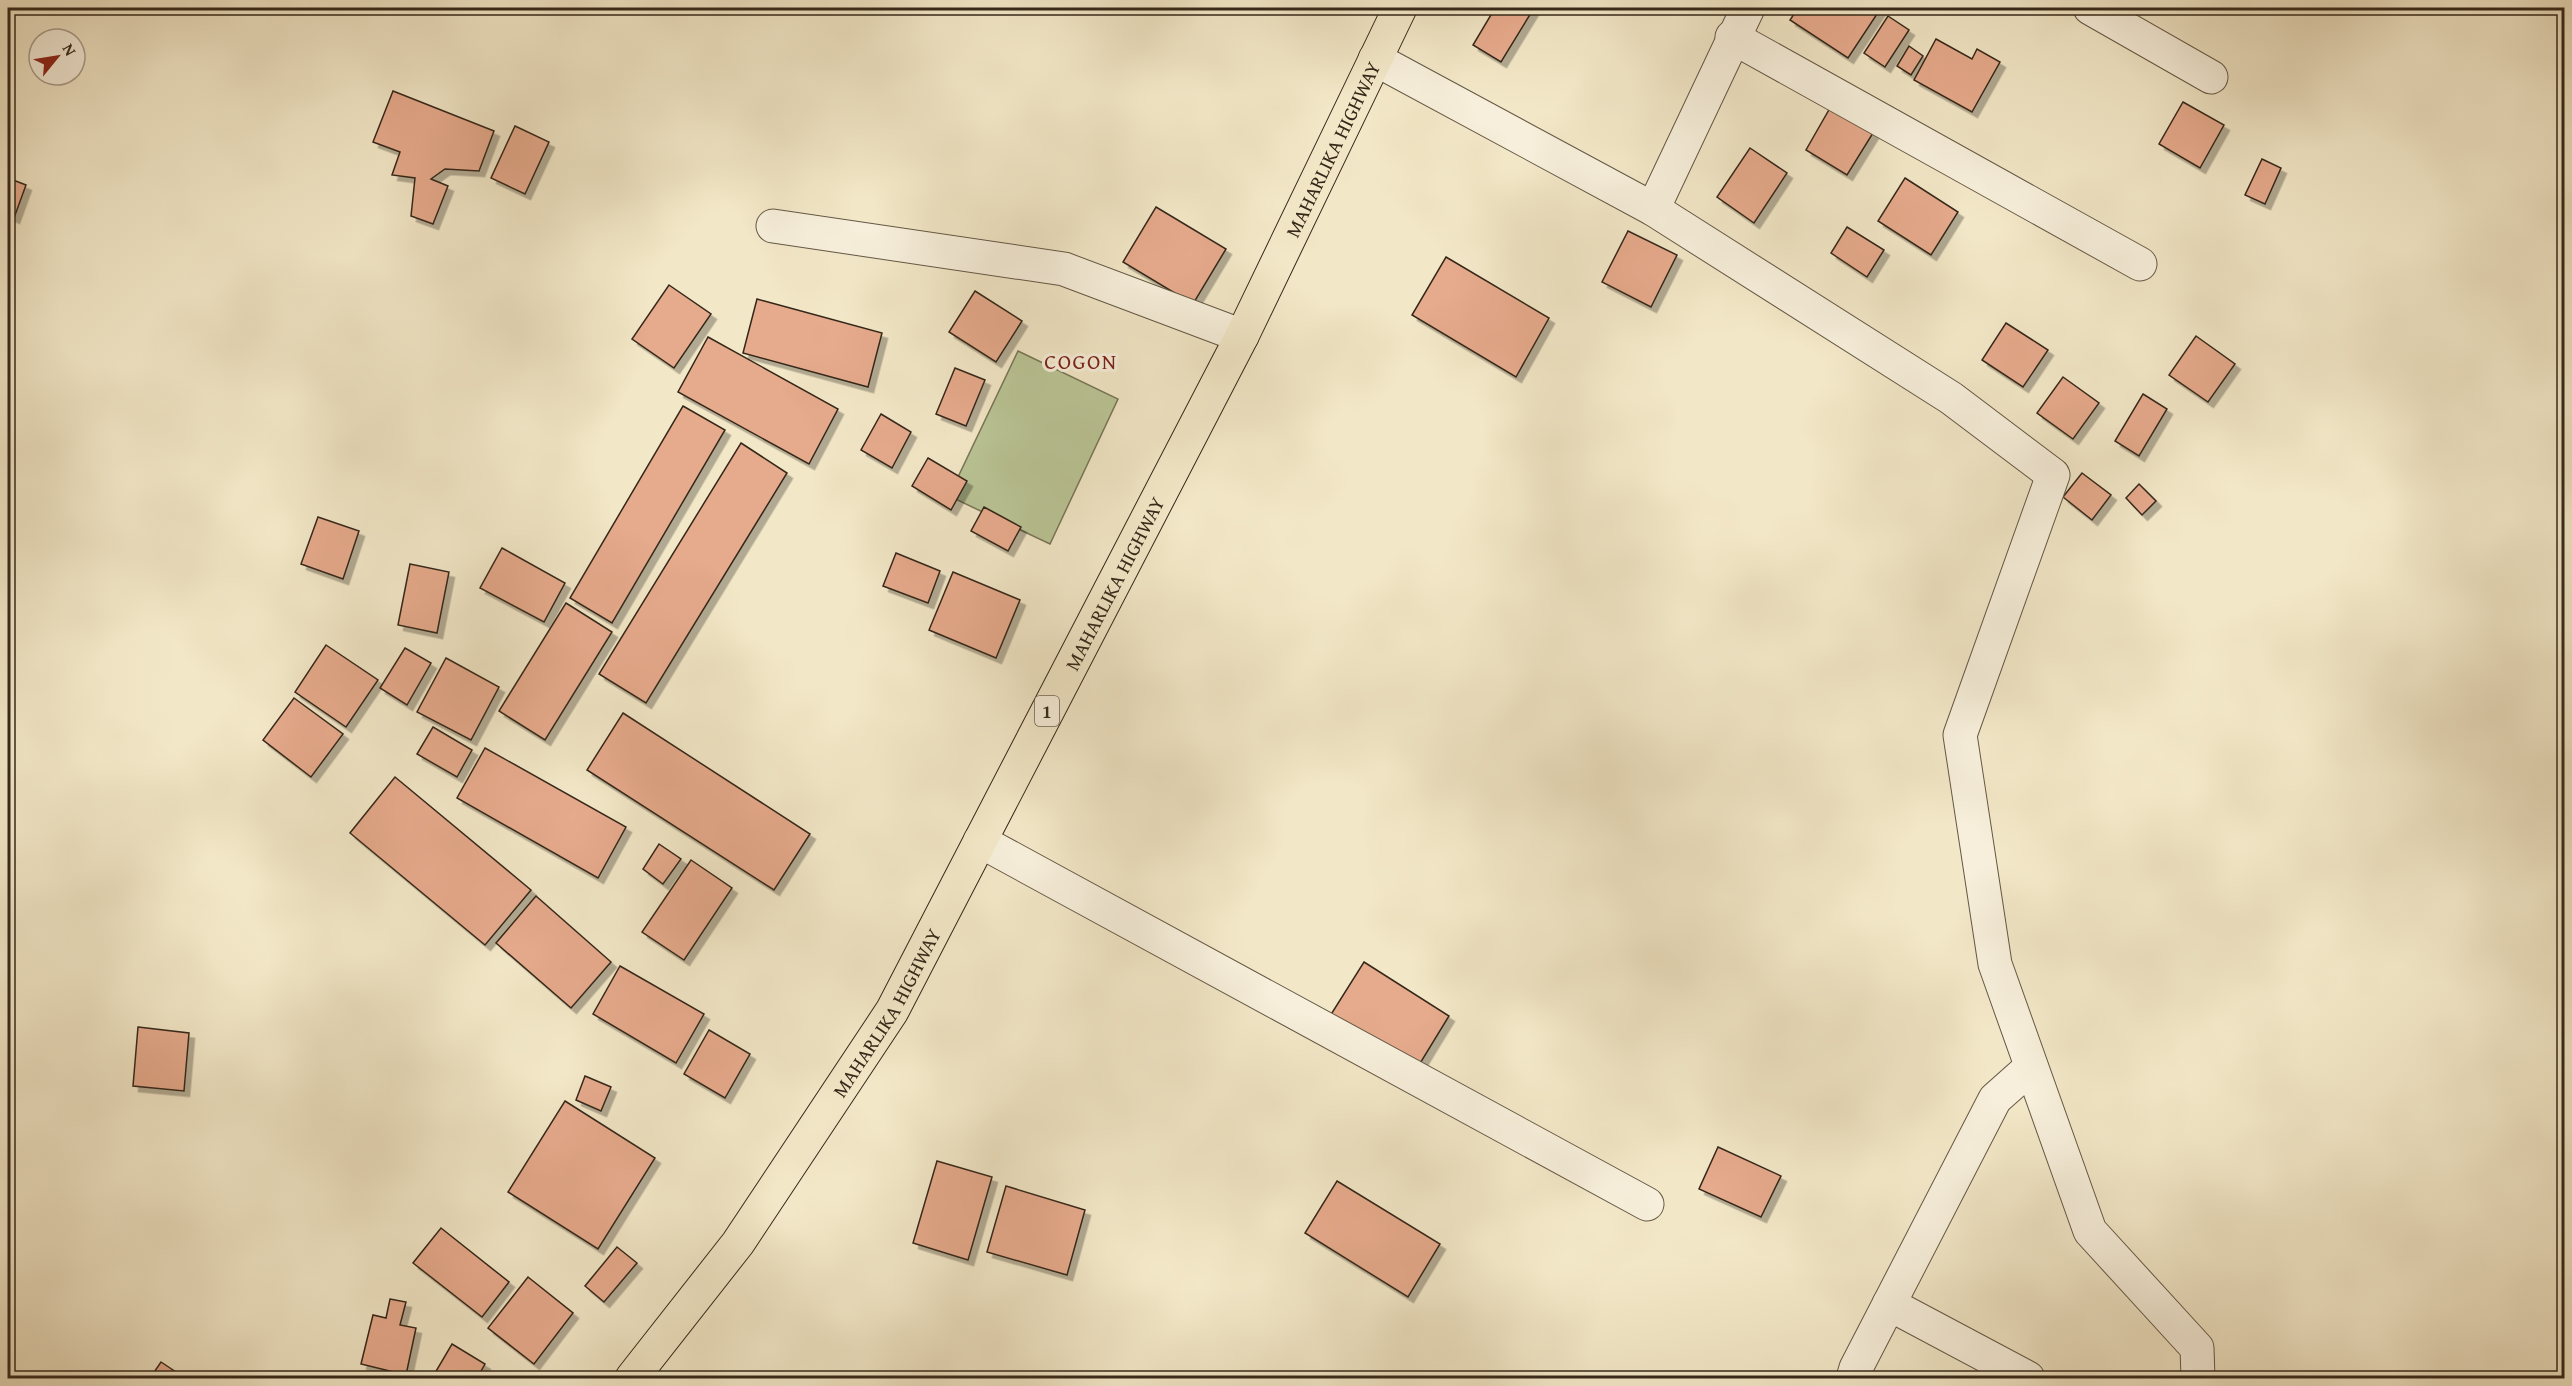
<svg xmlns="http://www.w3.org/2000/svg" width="2572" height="1386" viewBox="0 0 2572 1386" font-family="'Gentium Book Plus',serif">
	<defs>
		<filter id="shadow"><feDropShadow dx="5.5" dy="5.5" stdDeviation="0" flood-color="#0004"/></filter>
	</defs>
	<rect width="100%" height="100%" fill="#f2e7c7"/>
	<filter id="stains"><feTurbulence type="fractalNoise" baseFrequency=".00333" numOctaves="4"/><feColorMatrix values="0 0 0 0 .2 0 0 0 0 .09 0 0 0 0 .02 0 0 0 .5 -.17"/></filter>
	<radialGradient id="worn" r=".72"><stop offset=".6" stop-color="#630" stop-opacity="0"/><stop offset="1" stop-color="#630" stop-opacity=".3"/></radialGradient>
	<path fill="#bac596" stroke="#787658" stroke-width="1.5" d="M1018,351L1118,399L1050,544L949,496Z"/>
	<g fill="#e6aa8c" stroke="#35281a" stroke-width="1.5" filter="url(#shadow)">
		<path d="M1495,8H1534L1501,62L1473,45Z"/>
		<path d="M1798,8H1881L1848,58L1790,20Z"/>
		<path d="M1888,16L1909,30L1885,67L1864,53Z"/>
		<path d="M1936,39L1972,59L1977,49L2000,62L1972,112L1914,80Z"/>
		<path d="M1909,46L1923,56L1911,75L1897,66Z"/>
		<path d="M393,91L494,131L479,171L445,169L431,179L448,186L433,224L411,216L415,178L392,175L400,152L373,142Z"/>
		<path d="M2183,102L2224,125L2200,168L2159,144Z"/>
		<path d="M1830,108L1873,133L1847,175L1806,150Z"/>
		<path d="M515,126L549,142L525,194L491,178Z"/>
		<path d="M1750,148L1787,173L1754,223L1717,197Z"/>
		<path d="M2262,159L2281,168L2265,204L2245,195Z"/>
		<path d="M8,178L26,185L14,218L8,215Z"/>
		<path d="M1905,178L1958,212L1931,255L1878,221Z"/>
		<path d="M1156,207L1226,249L1193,304L1123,262Z"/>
		<path d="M1847,227L1884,250L1867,277L1831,253Z"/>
		<path d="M1628,231L1677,255L1651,307L1602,282Z"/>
		<path d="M1446,257L1549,318L1516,377L1412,315Z"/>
		<path d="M669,285L711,314L674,368L632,339Z"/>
		<path d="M975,291L1022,321L996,362L949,332Z"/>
		<path d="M757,299L882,333L868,387L743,353Z"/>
		<path d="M2006,323L2048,350L2023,387L1982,360Z"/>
		<path d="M2196,336L2235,364L2208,402L2169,375Z"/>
		<path d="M708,337L838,409L809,464L678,392Z"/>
		<path d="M955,368L985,380L966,426L936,414Z"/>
		<path d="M2063,377L2099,403L2073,439L2037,413Z"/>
		<path d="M2143,394L2167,409L2139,456L2115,441Z"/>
		<path d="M683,406L725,430L612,623L570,598Z"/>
		<path d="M881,414L911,432L892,468L861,450Z"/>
		<path d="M741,443L787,473L646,703L599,674Z"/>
		<path d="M928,458L967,481L951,510L912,486Z"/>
		<path d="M2082,473L2111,495L2092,520L2063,497Z"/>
		<path d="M2139,484L2156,501L2142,515L2126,498Z"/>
		<path d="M984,507L1021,527L1008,551L971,531Z"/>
		<path d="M318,517L359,531L343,579L301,564Z"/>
		<path d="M502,548L565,583L544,622L480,588Z"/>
		<path d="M896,553L940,571L928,603L883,586Z"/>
		<path d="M410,564L449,572L437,633L398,625Z"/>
		<path d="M953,572L1020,600L996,658L929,630Z"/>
		<path d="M566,603L612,632L545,740L499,711Z"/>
		<path d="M326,645L378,680L346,727L295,692Z"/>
		<path d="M405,648L431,663L407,705L380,688Z"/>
		<path d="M446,658L499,687L471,740L417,712Z"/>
		<path d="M294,698L343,734L311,777L263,740Z"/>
		<path d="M623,713L810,834L774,890L587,770Z"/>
		<path d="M433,727L472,750L457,777L417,754Z"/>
		<path d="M485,748L626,827L598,878L457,798Z"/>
		<path d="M395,777L531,890L485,945L350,833Z"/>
		<path d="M659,844L681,859L663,884L643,869Z"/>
		<path d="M691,860L732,888L684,960L642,932Z"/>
		<path d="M536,896L611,962L571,1008L496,943Z"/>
		<path d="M1364,962L1449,1016L1416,1070L1330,1016Z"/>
		<path d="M620,966L704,1014L676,1063L593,1014Z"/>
		<path d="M138,1027L189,1033L184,1091L133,1086Z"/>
		<path d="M709,1030L750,1054L725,1098L684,1074Z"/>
		<path d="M585,1076L611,1087L601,1111L576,1100Z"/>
		<path d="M565,1101L655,1158L598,1249L508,1192Z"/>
		<path d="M1718,1147L1781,1176L1761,1217L1699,1189Z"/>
		<path d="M937,1161L992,1177L968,1260L913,1243Z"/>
		<path d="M1337,1181L1440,1244L1408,1297L1305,1233Z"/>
		<path d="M1006,1186L1085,1210L1067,1275L987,1252Z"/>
		<path d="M441,1228L509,1282L482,1317L413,1263Z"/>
		<path d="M617,1247L637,1263L604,1302L585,1286Z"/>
		<path d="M528,1277L573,1313L534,1364L488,1328Z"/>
		<path d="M390,1299L406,1302L400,1325L416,1328L406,1375L361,1364L373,1315L386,1318Z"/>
		<path d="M452,1344L485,1364L477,1378H432Z"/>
		<path d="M161,1362L185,1378H150Z"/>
	</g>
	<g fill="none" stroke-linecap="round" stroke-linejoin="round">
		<defs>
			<g id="minor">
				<path d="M2090,8L2211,77"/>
				<path d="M1732,37L2140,264"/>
				<path d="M1375,59L1653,209L1951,398L2053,475L1960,735L1995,964L2090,1231L2197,1348L2198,1378"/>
				<path d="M1653,209L1748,8"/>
				<path d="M773,226L1064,269L1242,336"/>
				<path d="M980,841L1647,1204"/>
				<path d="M1889,1304L2028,1378"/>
				<path d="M1853,1378L1856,1368L1995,1099L2031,1067"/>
			</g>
			<g id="highway">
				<path id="s1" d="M632,1378L738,1243L892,1011L1242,336L1400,8"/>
			</g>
		</defs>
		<use href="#minor" stroke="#645845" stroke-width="35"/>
		<use href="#highway" stroke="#35281a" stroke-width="35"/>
		<use href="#minor" stroke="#f7efdb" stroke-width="33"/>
		<use href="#highway" stroke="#f2e7c7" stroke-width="33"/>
	</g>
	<g text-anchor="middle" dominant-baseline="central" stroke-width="6" stroke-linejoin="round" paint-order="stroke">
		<rect fill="#f7efdb" stroke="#6f6454" stroke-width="1.5" x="1035" y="696" width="24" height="30" rx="4.5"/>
		<g font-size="18" font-weight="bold" fill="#35281a">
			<text x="1047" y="711">1</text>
		</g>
		<g font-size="20" fill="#35281a" stroke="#f7efdb">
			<text stroke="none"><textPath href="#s1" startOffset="1418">MAHARLIKA HIGHWAY</textPath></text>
			<text stroke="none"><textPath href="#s1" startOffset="932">MAHARLIKA HIGHWAY</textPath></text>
			<text stroke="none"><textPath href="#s1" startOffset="446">MAHARLIKA HIGHWAY</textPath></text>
		</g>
		<g font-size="22" letter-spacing="1.5" fill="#7a1f14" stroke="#f7efdb">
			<text x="1081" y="361">COGON</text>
		</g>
	</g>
	<rect width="2572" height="1386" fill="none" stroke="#f2e7c7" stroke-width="30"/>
	<rect x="9" y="9" width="2554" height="1368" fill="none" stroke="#35281a" stroke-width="3"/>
	<rect x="15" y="15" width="2542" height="1356" fill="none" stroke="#35281a" stroke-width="1.5"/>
	<g transform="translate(57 57) rotate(60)"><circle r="28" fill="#f7efdb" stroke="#a99f8e" stroke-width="1.5"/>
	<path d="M0-4.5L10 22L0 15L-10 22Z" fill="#8f2418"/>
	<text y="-9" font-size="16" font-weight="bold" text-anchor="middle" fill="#35281a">N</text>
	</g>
	<rect width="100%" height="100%" filter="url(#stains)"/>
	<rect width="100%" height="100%" fill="url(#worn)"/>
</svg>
